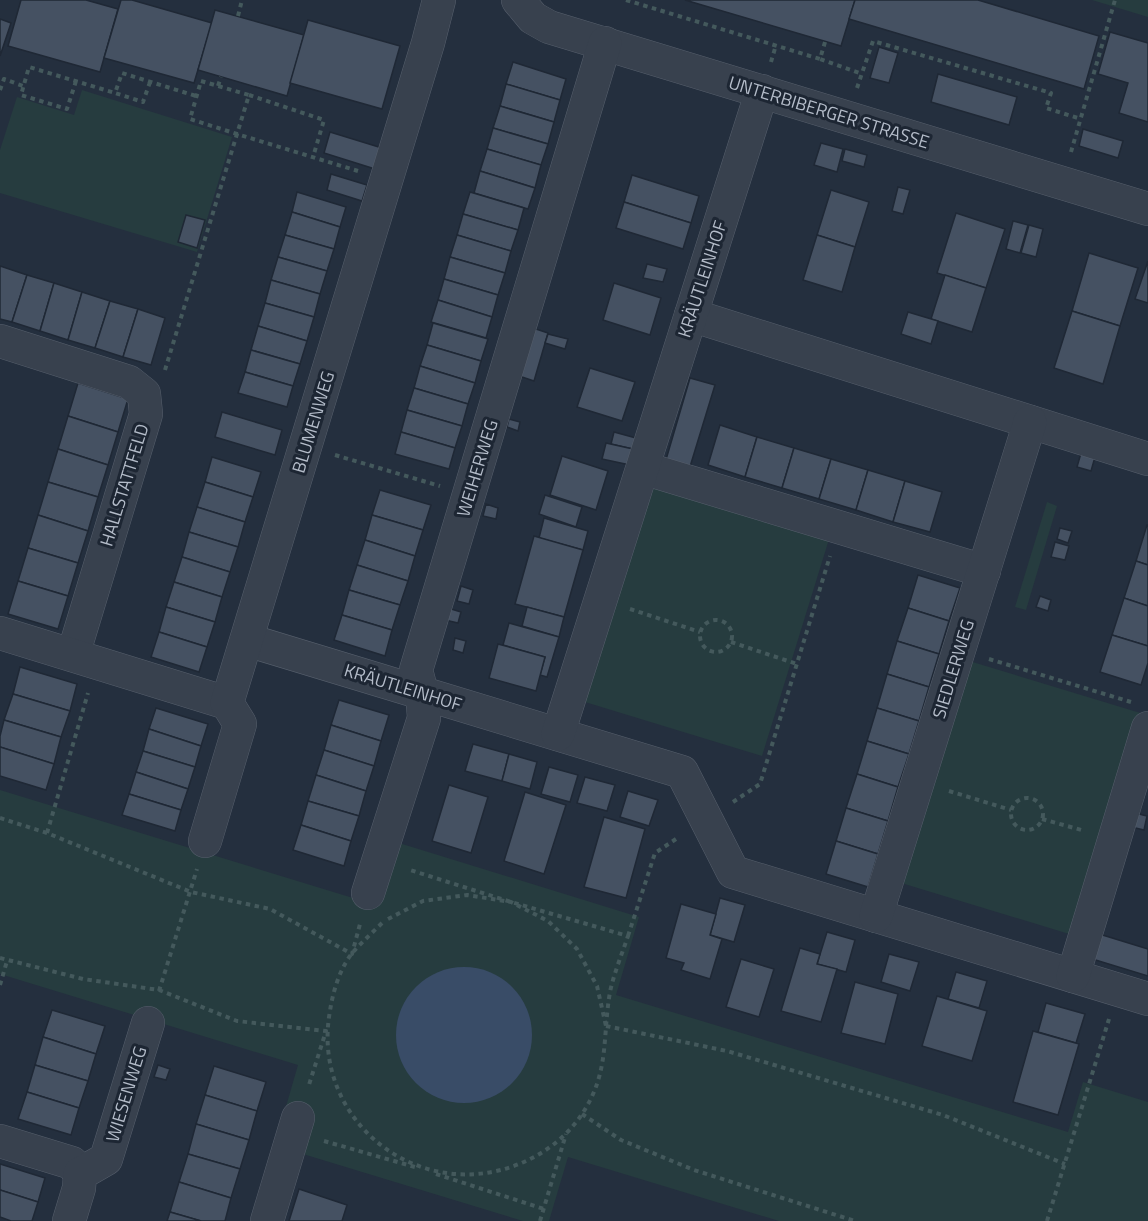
<svg xmlns="http://www.w3.org/2000/svg" width="1148" height="1221" viewBox="0 0 1148 1221" font-family="'Titillium Web',sans-serif">
	<rect width="100%" height="100%" fill="#242f3e"/>
	<g fill="#263c3f">
		<path d="M1092,0H1148V17Z"/>
		<path d="M82,90L232,137L197,252L0,193V150L17,97L74,115Z"/>
		<path d="M653,482L830,536L762,756L585,702Z"/>
		<path d="M1047,502L1057,506L1026,610L1015,607Z"/>
		<path d="M966,660L1147,715L1079,937L898,882Z"/>
		<path d="M0,790L353,898L373,835L639,917L616,995L1068,1132L1083,1082L1148,1102V1221H779L568,1157L549,1221H523L303,1154L285,1110L298,1065L0,974Z"/>
	</g>
	<circle fill="#394c67" cx="464" cy="1035" r="68"/>
	<g fill="#455162" stroke="#1f2835" stroke-width="1.5">
		<path d="M21,0H86L118,9L100,72L8,46Z"/>
		<path d="M121,0H132L212,23L194,83L104,58Z"/>
		<path d="M685,0H855L841,46Z"/>
		<path d="M855,0H978L1099,36L1084,89L849,19Z"/>
		<path d="M215,10L304,35L287,96L198,70Z"/>
		<path d="M0,19L11,23L0,56Z"/>
		<path d="M308,20L400,46L382,109L290,83Z"/>
		<path d="M1110,32L1148,43V122L1119,113L1128,83L1098,74Z"/>
		<path d="M879,47L898,53L889,83L870,78Z"/>
		<path d="M513,62L566,79L560,100L506,84Z"/>
		<path d="M938,74L1017,97L1009,125L931,102Z"/>
		<path d="M506,84L560,100L554,122L500,106Z"/>
		<path d="M500,106L554,122L548,144L493,128Z"/>
		<path d="M493,128L548,144L541,165L487,149Z"/>
		<path d="M1083,129L1123,141L1118,158L1079,146Z"/>
		<path d="M330,132L382,148L375,169L324,153Z"/>
		<path d="M821,143L843,149L837,172L814,165Z"/>
		<path d="M487,149L541,165L535,188L480,171Z"/>
		<path d="M845,149L867,155L864,167L842,161Z"/>
		<path d="M480,171L535,188L528,209L474,193Z"/>
		<path d="M331,174L367,185L362,201L327,190Z"/>
		<path d="M632,175L699,196L691,223L624,202Z"/>
		<path d="M898,187L910,190L903,214L892,211Z"/>
		<path d="M831,190L869,202L855,247L817,235Z"/>
		<path d="M297,192L346,207L340,227L292,212Z"/>
		<path d="M470,192L524,208L518,230L463,214Z"/>
		<path d="M624,202L691,223L683,249L616,228Z"/>
		<path d="M292,212L340,227L334,249L285,235Z"/>
		<path d="M956,213L1005,229L986,288L937,273Z"/>
		<path d="M463,214L518,230L511,251L457,235Z"/>
		<path d="M186,215L205,220L197,248L178,242Z"/>
		<path d="M1013,221L1028,225L1020,253L1006,249Z"/>
		<path d="M1029,225L1043,229L1036,257L1021,253Z"/>
		<path d="M285,235L334,249L327,271L278,257Z"/>
		<path d="M457,235L511,251L505,273L450,257Z"/>
		<path d="M817,235L855,247L842,292L803,280Z"/>
		<path d="M1089,253L1138,268L1120,326L1072,311Z"/>
		<path d="M278,257L327,271L320,294L271,280Z"/>
		<path d="M450,257L505,273L498,295L444,279Z"/>
		<path d="M1148,261V303L1135,299Z"/>
		<path d="M647,264L667,269L663,282L643,278Z"/>
		<path d="M0,266L27,275L12,322L0,319Z"/>
		<path d="M27,275L54,283L40,331L12,322Z"/>
		<path d="M945,275L986,288L972,332L931,319Z"/>
		<path d="M444,279L498,295L492,317L438,300Z"/>
		<path d="M271,280L320,294L314,317L265,303Z"/>
		<path d="M54,283L82,292L68,340L40,331Z"/>
		<path d="M614,283L661,298L650,335L603,320Z"/>
		<path d="M82,292L110,301L95,348L68,340Z"/>
		<path d="M438,300L492,317L486,338L431,322Z"/>
		<path d="M110,301L138,309L123,357L95,348Z"/>
		<path d="M265,303L314,317L307,341L258,326Z"/>
		<path d="M138,309L165,318L151,365L123,357Z"/>
		<path d="M1072,311L1120,326L1103,384L1054,368Z"/>
		<path d="M908,312L938,321L931,344L901,334Z"/>
		<path d="M433,323L488,339L481,361L427,345Z"/>
		<path d="M258,326L307,341L300,364L251,350Z"/>
		<path d="M533,328L548,333L534,381L519,376Z"/>
		<path d="M548,334L568,339L565,349L545,343Z"/>
		<path d="M427,345L481,361L475,383L420,366Z"/>
		<path d="M251,350L300,364L293,386L245,372Z"/>
		<path d="M420,366L475,383L468,404L414,388Z"/>
		<path d="M590,368L635,382L622,421L577,407Z"/>
		<path d="M245,372L293,386L287,407L238,393Z"/>
		<path d="M690,378L715,385L689,470L665,463Z"/>
		<path d="M78,383L128,399L118,432L68,416Z"/>
		<path d="M414,388L468,404L462,426L407,410Z"/>
		<path d="M407,410L462,426L455,448L401,432Z"/>
		<path d="M222,412L282,430L275,455L215,437Z"/>
		<path d="M68,416L118,432L108,465L58,449Z"/>
		<path d="M509,419L520,422L518,431L507,427Z"/>
		<path d="M720,425L757,437L745,477L708,465Z"/>
		<path d="M401,432L455,448L449,469L395,454Z"/>
		<path d="M614,432L636,438L633,449L611,444Z"/>
		<path d="M757,437L794,448L782,488L745,477Z"/>
		<path d="M606,443L633,449L630,465L602,459Z"/>
		<path d="M794,448L831,459L819,499L782,488Z"/>
		<path d="M58,449L108,465L98,497L48,482Z"/>
		<path d="M1081,453L1095,457L1091,471L1077,467Z"/>
		<path d="M562,456L608,471L596,510L550,495Z"/>
		<path d="M212,457L261,472L253,497L205,482Z"/>
		<path d="M831,459L868,470L856,510L819,499Z"/>
		<path d="M868,470L905,481L893,522L856,510Z"/>
		<path d="M905,481L942,492L930,532L893,522Z"/>
		<path d="M48,482L98,497L88,531L38,515Z"/>
		<path d="M205,482L253,497L245,522L197,507Z"/>
		<path d="M380,490L431,505L423,530L372,515Z"/>
		<path d="M545,495L582,507L576,527L539,514Z"/>
		<path d="M486,504L498,508L496,519L483,516Z"/>
		<path d="M197,507L245,522L238,547L189,532Z"/>
		<path d="M38,515L88,531L78,563L28,548Z"/>
		<path d="M372,515L423,530L415,556L365,540Z"/>
		<path d="M544,518L588,531L583,550L539,538Z"/>
		<path d="M1147,525H1148V565L1136,561Z"/>
		<path d="M1060,528L1072,531L1068,543L1057,539Z"/>
		<path d="M189,532L238,547L230,572L182,557Z"/>
		<path d="M534,536L583,550L564,617L515,604Z"/>
		<path d="M365,540L415,556L408,581L357,565Z"/>
		<path d="M1055,542L1069,546L1065,560L1051,557Z"/>
		<path d="M28,548L78,563L68,596L18,581Z"/>
		<path d="M182,557L230,572L222,597L174,582Z"/>
		<path d="M1136,561L1148,565V606L1124,598Z"/>
		<path d="M357,565L408,581L400,605L349,590Z"/>
		<path d="M918,575L960,588L949,621L908,608Z"/>
		<path d="M18,581L68,596L58,629L8,614Z"/>
		<path d="M174,582L222,597L215,622L166,607Z"/>
		<path d="M461,586L473,590L469,604L457,601Z"/>
		<path d="M349,590L400,605L392,630L342,615Z"/>
		<path d="M1040,596L1051,600L1048,611L1036,607Z"/>
		<path d="M1124,598L1148,606V646L1112,635Z"/>
		<path d="M166,607L215,622L207,647L159,632Z"/>
		<path d="M527,607L564,617L559,637L522,626Z"/>
		<path d="M448,608L461,612L458,623L445,620Z"/>
		<path d="M908,608L949,621L939,654L897,641Z"/>
		<path d="M342,615L392,630L385,656L334,640Z"/>
		<path d="M509,623L559,637L547,677L540,675L545,657L503,645Z"/>
		<path d="M159,632L207,647L199,672L151,657Z"/>
		<path d="M1112,635L1148,646V663L1141,685L1100,672Z"/>
		<path d="M455,638L466,641L463,653L453,650Z"/>
		<path d="M897,641L939,654L929,687L887,674Z"/>
		<path d="M498,644L545,657L536,691L489,678Z"/>
		<path d="M20,667L77,684L70,711L13,694Z"/>
		<path d="M887,674L929,687L919,721L877,708Z"/>
		<path d="M13,694L70,711L61,737L4,720Z"/>
		<path d="M339,700L389,715L381,741L331,725Z"/>
		<path d="M156,708L208,724L201,746L149,729Z"/>
		<path d="M877,708L919,721L909,754L867,741Z"/>
		<path d="M4,720L61,737L54,764L0,747V736Z"/>
		<path d="M331,725L381,741L374,766L324,750Z"/>
		<path d="M149,729L201,746L195,767L143,751Z"/>
		<path d="M867,741L909,754L898,787L857,774Z"/>
		<path d="M473,744L509,754L502,781L465,771Z"/>
		<path d="M0,747L54,764L46,790L0,776Z"/>
		<path d="M324,750L374,766L366,791L316,775Z"/>
		<path d="M143,751L195,767L188,789L136,772Z"/>
		<path d="M509,754L537,762L530,789L502,781Z"/>
		<path d="M549,767L578,775L570,802L541,794Z"/>
		<path d="M136,772L188,789L181,810L129,794Z"/>
		<path d="M857,774L898,787L888,821L846,808Z"/>
		<path d="M316,775L366,791L359,816L308,801Z"/>
		<path d="M585,777L615,785L607,811L577,803Z"/>
		<path d="M449,785L488,797L471,853L432,841Z"/>
		<path d="M628,791L658,800L649,826L620,817Z"/>
		<path d="M525,792L566,805L544,874L504,861Z"/>
		<path d="M129,794L181,810L175,831L122,815Z"/>
		<path d="M308,801L359,816L351,841L301,825Z"/>
		<path d="M846,808L888,821L878,854L836,841Z"/>
		<path d="M1131,812L1147,816L1144,830L1127,826Z"/>
		<path d="M604,817L645,829L626,898L584,887Z"/>
		<path d="M301,825L351,841L344,866L293,850Z"/>
		<path d="M836,841L878,854L868,887L826,874Z"/>
		<path d="M720,898L745,905L734,942L710,935Z"/>
		<path d="M681,904L716,914L710,935L722,939L710,979L681,970L684,963L666,958Z"/>
		<path d="M827,932L855,940L846,972L817,964Z"/>
		<path d="M1096,933L1148,949V976L1089,958Z"/>
		<path d="M800,948L820,954L817,964L837,969L821,1022L781,1011Z"/>
		<path d="M889,954L919,962L910,991L881,982Z"/>
		<path d="M741,959L774,969L759,1017L726,1007Z"/>
		<path d="M956,972L987,981L979,1008L948,999Z"/>
		<path d="M855,982L898,994L885,1044L841,1033Z"/>
		<path d="M937,996L987,1011L972,1061L922,1046Z"/>
		<path d="M1046,1003L1085,1014L1076,1043L1038,1032Z"/>
		<path d="M52,1010L105,1026L96,1054L43,1037Z"/>
		<path d="M1033,1031L1079,1044L1058,1115L1013,1102Z"/>
		<path d="M43,1037L96,1054L88,1081L35,1065Z"/>
		<path d="M35,1065L88,1081L79,1108L27,1092Z"/>
		<path d="M158,1065L170,1069L166,1080L154,1077Z"/>
		<path d="M214,1066L266,1082L257,1111L205,1095Z"/>
		<path d="M27,1092L79,1108L71,1135L18,1119Z"/>
		<path d="M205,1095L257,1111L249,1140L196,1124Z"/>
		<path d="M196,1124L249,1140L240,1169L188,1154Z"/>
		<path d="M188,1154L240,1169L231,1198L179,1182Z"/>
		<path d="M0,1164L45,1178L38,1202L0,1190Z"/>
		<path d="M179,1182L231,1198L225,1221H201L170,1212Z"/>
		<path d="M299,1189L347,1205L342,1221H289Z"/>
		<path d="M0,1190L38,1202L32,1221H11L0,1217Z"/>
		<path d="M170,1212L201,1221H167Z"/>
	</g>
	<g fill="none" stroke-linecap="round" stroke-linejoin="round">
		<defs>
			<g id="minor">
				<path d="M518,0L533,18L549,27L1148,209"/>
				<path d="M691,315L1148,459"/>
				<path d="M0,341L129,382L144,394L146,414L73,655"/>
				<path d="M643,468L984,571"/>
				<path d="M0,633L227,703"/>
				<path d="M247,640L682,772L733,872L1148,999"/>
				<path d="M558,734L762,91"/>
				<path d="M205,841L240,724L227,703L428,43L439,0"/>
				<path d="M368,893L424,718L422,693L416,670L605,43"/>
				<path d="M876,916L1030,422"/>
				<path d="M1073,976L1148,728"/>
				<path d="M0,1141L72,1163L80,1174"/>
				<path d="M69,1221L79,1188L80,1174L106,1159L148,1023"/>
				<path d="M267,1221L298,1118"/>
			</g>
		</defs>
		<use href="#minor" stroke="#565f6c" stroke-width="34"/>
		<g stroke="#44595c" stroke-width="4" stroke-dasharray="4.5 4.5" stroke-linecap="butt">
			<path d="M626,0L820,59"/>
			<path d="M238,16L242,0"/>
			<path d="M825,42L820,59L862,74"/>
			<path d="M771,62L776,45"/>
			<path d="M76,81L67,109L21,95L29,67L115,93"/>
			<path d="M201,81L249,95L237,134L190,119Z"/>
			<path d="M150,82L143,102L115,93L122,73L196,96"/>
			<path d="M218,86L221,77"/>
			<path d="M857,88L873,41L1051,93L1046,108L1081,119"/>
			<path d="M0,90L4,79L23,86"/>
			<path d="M249,95L324,120L313,157"/>
			<path d="M1071,152L1115,0"/>
			<path d="M165,370L237,134L358,171"/>
			<path d="M335,455L440,486"/>
			<path d="M630,609L700,632"/>
			<circle cx="716" cy="636" r="16"/>
			<path d="M731,642L797,664"/>
			<path d="M989,659L1131,702"/>
			<path d="M949,791L1011,810"/>
			<circle cx="1027" cy="814" r="16"/>
			<path d="M733,802L760,784L830,556"/>
			<path d="M0,818L47,833L191,892L270,909L352,954L360,924"/>
			<path d="M1042,819L1085,831"/>
			<path d="M47,833L88,693"/>
			<path d="M388,919L423,901L467,895L511,902L548,921L577,949L597,986L606,1026"/>
			<path d="M382,923C372,933 362,942 353,952C340,968 333,991 330,1011C310,1119 417,1205 519,1164C544,1154 567,1137 582,1114C610,1072 602,1038 610,992C614,973 622,954 628,936L511,902L407,869"/>
			<path d="M628,936L655,853L679,837"/>
			<path d="M0,958L83,979L159,990L237,1021L326,1031L308,1088"/>
			<path d="M0,985L7,961"/>
			<path d="M159,991L197,869"/>
			<path d="M606,1026L727,1051L943,1115L1065,1164"/>
			<path d="M582,1114L621,1140L694,1170L855,1221"/>
			<path d="M324,1141L415,1167"/>
			<path d="M436,1174L544,1209"/>
			<path d="M540,1221L566,1134"/>
			<path d="M1047,1221L1109,1019"/>
		</g>
		<use href="#minor" stroke="#38414e" stroke-width="33"/>
	</g>
	<g text-anchor="middle" dominant-baseline="central" stroke-width="6" stroke-linejoin="round" paint-order="stroke">
		<g font-size="18" fill="#b4bcc9" stroke="#1d2633">
			<text transform="translate(829 112) rotate(17)">UNTERBIBERGER STRASSE</text>
			<text transform="translate(702 279) rotate(-72)">KRÄUTLEINHOF</text>
			<text transform="translate(313 422) rotate(-73)">BLUMENWEG</text>
			<text transform="translate(477 468) rotate(-73)">WEIHERWEG</text>
			<text transform="translate(124 485) rotate(-73)">HALLSTATTFELD</text>
			<text transform="translate(953 669) rotate(-73)">SIEDLERWEG</text>
			<text transform="translate(403 687) rotate(17)">KRÄUTLEINHOF</text>
			<text transform="translate(126 1094) rotate(-73)">WIESENWEG</text>
		</g>
	</g>
</svg>
